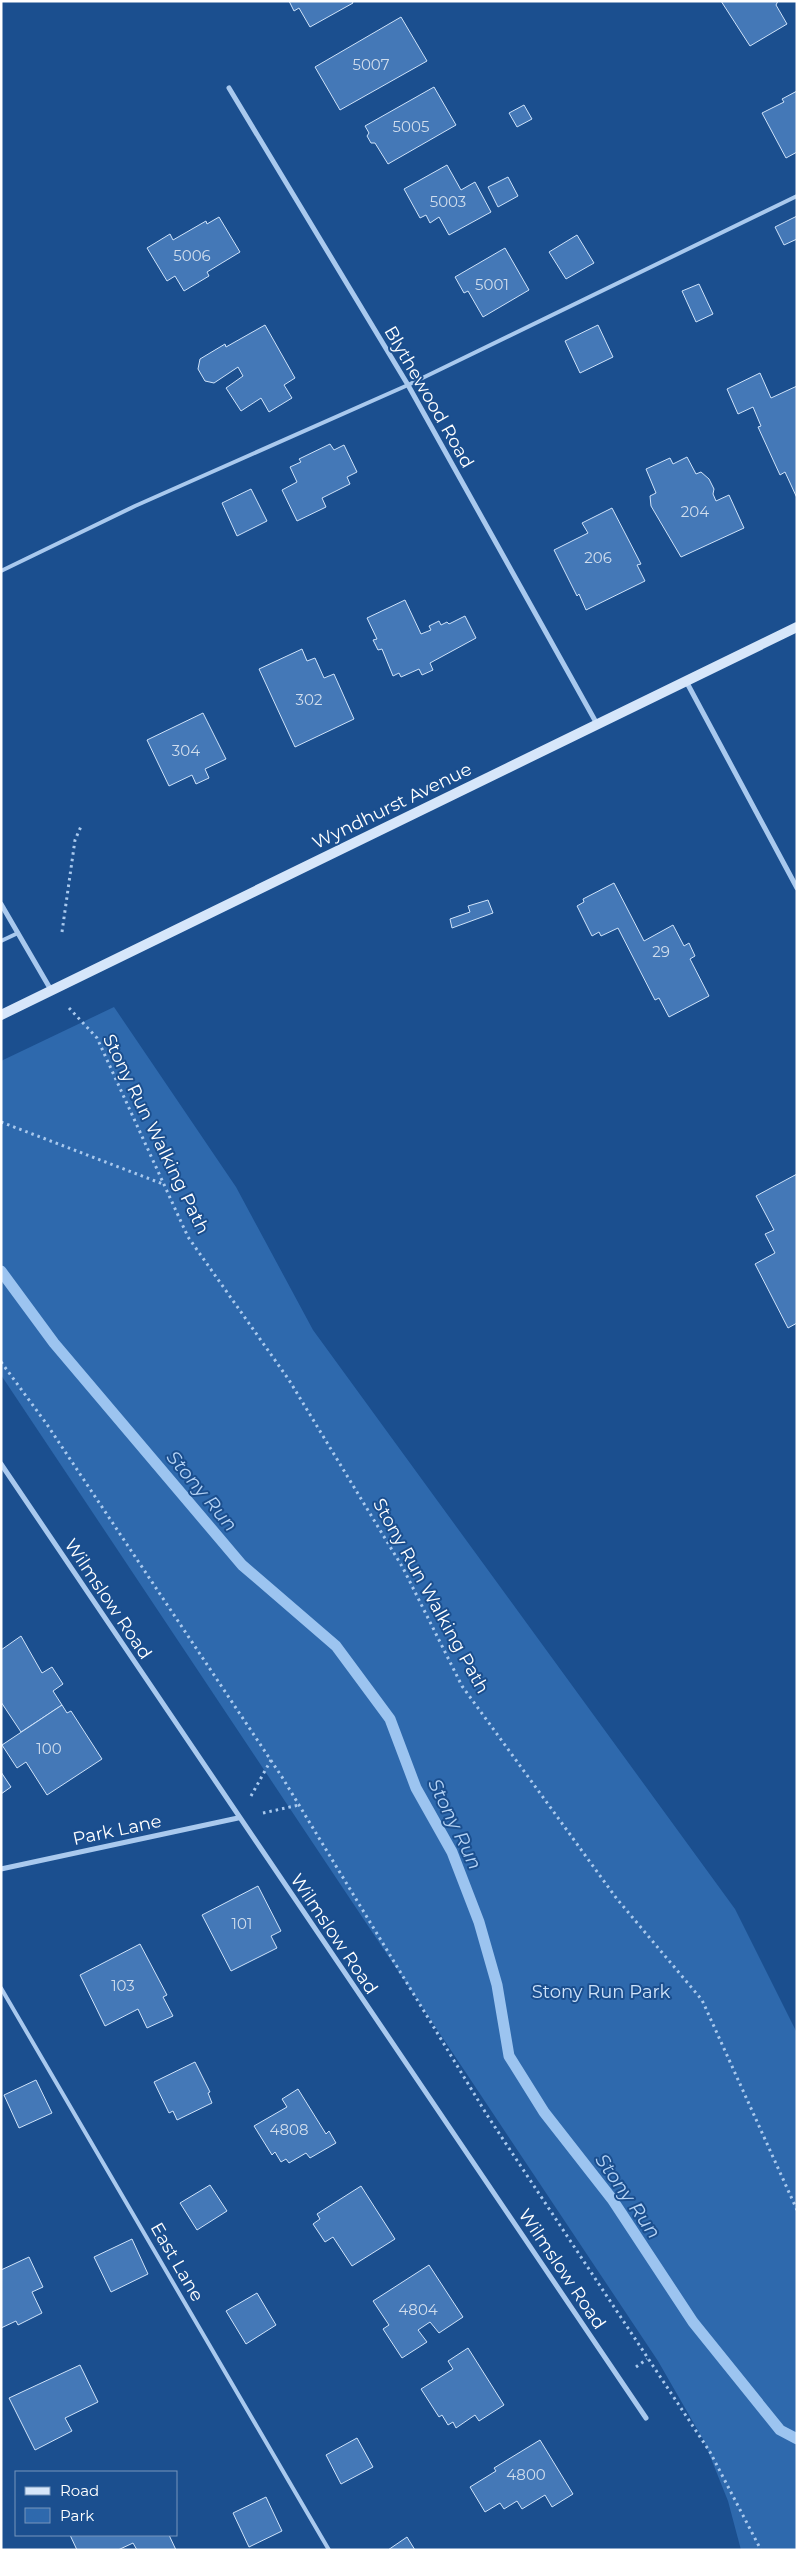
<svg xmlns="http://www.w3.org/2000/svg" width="798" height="2551" viewBox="0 0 798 2551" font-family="Montserrat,sans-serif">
	<rect width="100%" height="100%" fill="#1b4f8f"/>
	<path fill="#2e69ad" d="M114,1007L236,1187L313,1330L735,1909L797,2033V2550H741L728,2501L704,2441L658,2361L1,1375V1061Z"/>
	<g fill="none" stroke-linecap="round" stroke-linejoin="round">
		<path stroke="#9cc4f0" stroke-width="11" d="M1,1271L54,1343L242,1565L336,1646L390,1719L416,1788L452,1852L479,1922L497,1985L509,2056L544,2112L612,2199L693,2322L780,2430L797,2439"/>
	</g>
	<g fill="#4478b7" stroke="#cfe3fa">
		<path d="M289,1H352L353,3L310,27L299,8L294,11Z"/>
		<path d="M721,1H778L776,5L787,24L750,46Z"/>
		<path d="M401,17L427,61L340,110L315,67Z"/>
		<path d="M434,87L456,125L388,164L375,143H371L367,136L369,133L365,126Z"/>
		<path d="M797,91V152L786,158L762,113L784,102L782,99Z"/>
		<path d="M524,105L532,119L517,127L509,113Z"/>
		<path d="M447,165L461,190L475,182L491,212L449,235L439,217L430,223L426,215L420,218L404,189Z"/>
		<path d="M508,177L518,196L498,207L488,187Z"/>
		<path d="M797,216V239L784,245L775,227Z"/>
		<path d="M219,217L240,252L207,272L209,276L184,291L175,276L167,281L147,248L170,234L173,240L206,221L207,224Z"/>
		<path d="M577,235L594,263L566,279L549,252Z"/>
		<path d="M505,248L529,290L483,317L468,291L464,293L455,277Z"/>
		<path d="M699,284L713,314L696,322L682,291Z"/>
		<path d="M265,325L295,378L284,385L292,398L269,412L261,398L241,411L226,388L243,376L238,367L214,383L205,381L198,369L200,359L225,344L226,347Z"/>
		<path d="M598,325L613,357L580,373L565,341Z"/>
		<path d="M760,373L771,398L797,386V498L785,472L780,475L758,427L761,426L753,407L738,414L727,389Z"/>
		<path d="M330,444L334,450L344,445L357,472L347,477L350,484L322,498L326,507L297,521L282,490L297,482L290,467L301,462L299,459Z"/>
		<path d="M687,457L696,474L701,472L709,479L714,489L713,494L716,501L729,495L744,528L681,557L651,506L650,496L656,493L646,469L670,458L673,464Z"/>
		<path d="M251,489L267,521L237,536L222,503Z"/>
		<path d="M612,508L641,564L637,565L645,581L586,610L579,594L577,596L554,550L588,533L582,523Z"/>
		<path d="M405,600L421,634L431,630L429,626L439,621L441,625L447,622L449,624L465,616L476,638L430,663L433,670L422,675L419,669L401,677L399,673L393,676L382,649L378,650L373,640L377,639L367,618Z"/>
		<path d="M302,649L307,661L315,658L324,678L334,674L354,719L295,747L259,669Z"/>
		<path d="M203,713L226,759L205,769L209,778L196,784L192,775L169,786L147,740Z"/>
		<path d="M614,883L644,941L673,925L684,946L689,943L695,956L690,959L709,996L669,1017L659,998L655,1000L618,928L601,936L599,932L592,936L577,906L584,902L583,899Z"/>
		<path d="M488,900L493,913L452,928L450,919L470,912L468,906Z"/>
		<path d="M797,1174V1323L788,1328L755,1264L775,1253L765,1234L774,1230L756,1196Z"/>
		<path d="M21,1636L42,1673L52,1667L63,1684L53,1691L62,1705L21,1732L1,1702V1650Z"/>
		<path d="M62,1705L67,1713L71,1711L102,1759L47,1795L26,1762L17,1768L2,1745Z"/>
		<path d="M1,1772L11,1787L1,1794Z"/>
		<path d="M258,1886L281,1931L271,1936L277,1948L231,1971L202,1915Z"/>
		<path d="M140,1944L167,1995L163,1997L173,2016L147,2028L138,2009L105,2026L80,1975Z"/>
		<path d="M195,2062L210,2092L208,2093L212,2103L177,2120L173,2111L169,2113L154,2082Z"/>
		<path d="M36,2080L52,2113L19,2128L4,2095Z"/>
		<path d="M298,2089L326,2134L329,2131L336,2143L310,2158L306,2153L289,2163L286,2159L281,2162L275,2152L272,2155L254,2126L287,2107L282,2099Z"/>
		<path d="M210,2185L227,2211L197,2230L180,2203Z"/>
		<path d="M361,2186L395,2239L352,2266L333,2237L325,2242L313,2224L320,2219L317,2214Z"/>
		<path d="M132,2239L148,2274L111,2292L94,2257Z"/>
		<path d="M29,2257L43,2287L32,2292L42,2313L18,2325L16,2321L1,2328V2270Z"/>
		<path d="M429,2265L463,2317L439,2333L430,2322L418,2330L427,2342L402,2358L383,2329L389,2325L373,2301Z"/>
		<path d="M257,2293L276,2325L246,2344L226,2311Z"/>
		<path d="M468,2348L504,2405L479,2421L475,2415L456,2428L453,2422L448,2425L442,2415L439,2417L421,2389L453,2369L448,2361Z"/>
		<path d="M80,2365L98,2402L65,2418L72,2431L35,2450L9,2398Z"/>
		<path d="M357,2438L373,2467L341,2484L326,2455Z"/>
		<path d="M540,2440L573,2494L552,2507L545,2495L522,2509L517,2501L504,2509L500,2503L485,2512L470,2487L496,2471L494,2468Z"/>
		<path d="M266,2497L282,2531L249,2547L233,2513Z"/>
		<path d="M70,2535H169L176,2550H137L133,2543L118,2550H77Z"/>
		<path d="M407,2537L415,2550H388Z"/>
	</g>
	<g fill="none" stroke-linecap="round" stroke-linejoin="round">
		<g stroke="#a9c9ee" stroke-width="3" stroke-dasharray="2.5 4" stroke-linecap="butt">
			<path d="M62,932L75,840L82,824"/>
			<path d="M69,1008L97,1038L188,1237L289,1380L403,1568L462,1686L617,1899L702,2000L797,2210"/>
			<path d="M1,1122L163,1184"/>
			<path d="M1,1362L46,1423L282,1777L487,2115L710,2452L761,2550"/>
			<path d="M251,1796L271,1760"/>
			<path d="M263,1813L299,1805"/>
			<path d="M636,2367L647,2359"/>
		</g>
		<g stroke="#a9c9ee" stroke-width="4">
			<path d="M1,571L135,506L408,385L797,196"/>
			<path d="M1,941L18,933"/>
			<path d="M1,1988L329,2550"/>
		</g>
		<g stroke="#a9c9ee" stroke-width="5">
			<path d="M229,88L408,385L597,724"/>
			<path d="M686,681L797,888"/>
			<path d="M1,904L51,990"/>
			<path d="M1,1464L646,2418"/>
			<path d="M1,1869L238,1818"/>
		</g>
		<path stroke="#d6e6fa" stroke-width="10" d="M1,1015L797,627"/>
	</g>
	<g text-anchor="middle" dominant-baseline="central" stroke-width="4" stroke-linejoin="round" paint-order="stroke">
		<g font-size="15" fill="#d0dded">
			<text x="371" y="64">5007</text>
			<text x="411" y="126">5005</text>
			<text x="448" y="201">5003</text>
			<text x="192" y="255">5006</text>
			<text x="492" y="284">5001</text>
			<text x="695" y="511">204</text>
			<text x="598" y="557">206</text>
			<text x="309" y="699">302</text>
			<text x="186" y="750">304</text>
			<text x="661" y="951">29</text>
			<text x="49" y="1748">100</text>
			<text x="242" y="1923">101</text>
			<text x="123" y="1985">103</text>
			<text x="289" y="2129">4808</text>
			<text x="418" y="2309">4804</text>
			<text x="526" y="2474">4800</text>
		</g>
		<g font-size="18" fill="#fff" stroke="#1b4f8f">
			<text transform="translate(429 397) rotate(60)">Blythewood Road</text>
			<text transform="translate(392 806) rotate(-26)">Wyndhurst Avenue</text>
			<text transform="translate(156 1134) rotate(64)">Stony Run Walking Path</text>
			<text transform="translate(431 1596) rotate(61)">Stony Run Walking Path</text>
			<text transform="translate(108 1599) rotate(56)">Wilmslow Road</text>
			<text transform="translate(117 1830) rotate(-12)">Park Lane</text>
			<text transform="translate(334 1934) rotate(56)">Wilmslow Road</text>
			<text transform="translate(177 2262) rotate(60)">East Lane</text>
			<text transform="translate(562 2269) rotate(56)">Wilmslow Road</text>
		</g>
		<g font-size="18" fill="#cfe3fa" stroke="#1b4f8f">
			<text x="601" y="1992">Stony Run Park</text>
		</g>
		<g font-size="19" font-style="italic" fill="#b5d3f5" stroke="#1b4f8f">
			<text transform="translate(202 1491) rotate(50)">Stony Run</text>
			<text transform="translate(455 1824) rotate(64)">Stony Run</text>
			<text transform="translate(628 2196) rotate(55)">Stony Run</text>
		</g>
	</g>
	<rect width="798" height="2551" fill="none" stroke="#ffffff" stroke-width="5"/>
	<rect x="15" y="2471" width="162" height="65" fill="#1b4f8f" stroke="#7695bc"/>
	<rect x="25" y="2487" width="25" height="8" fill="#d6e6fa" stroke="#7695bc"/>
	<text x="60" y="2496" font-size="15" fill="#ffffff">Road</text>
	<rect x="25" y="2508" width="25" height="15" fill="#2e69ad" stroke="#7695bc"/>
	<text x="60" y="2521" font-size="15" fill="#ffffff">Park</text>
</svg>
